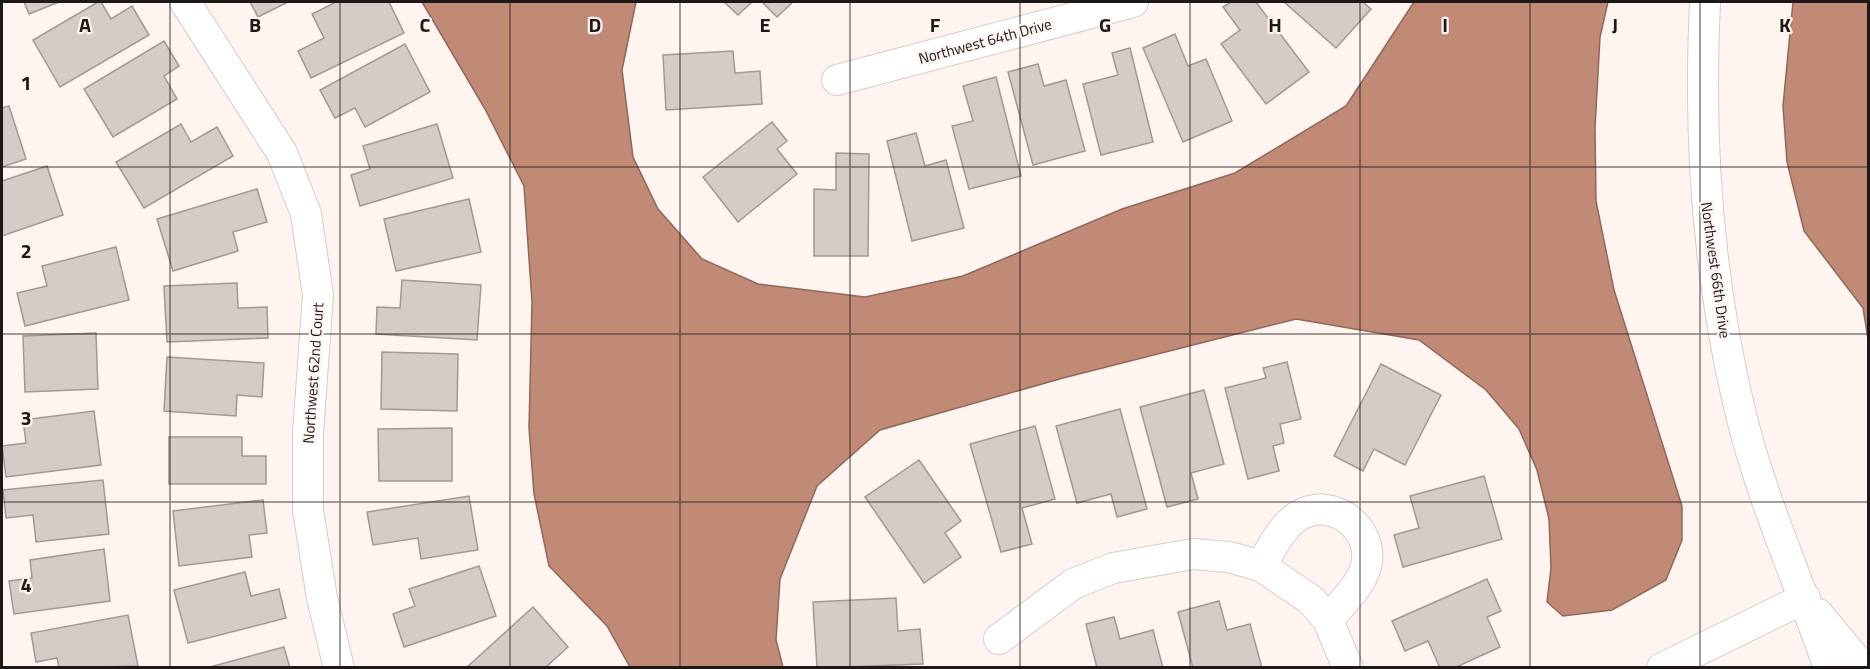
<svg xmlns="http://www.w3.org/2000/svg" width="1870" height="669" viewBox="0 0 1870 669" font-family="'Titillium Web',sans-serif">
	<rect width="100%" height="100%" fill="#fff4ef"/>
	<g fill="#c18a76" stroke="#90685a" stroke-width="1.5">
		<path d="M422,2H636L622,70L633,157L658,209L702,259L758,284L865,297L963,276L1122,209L1235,173L1346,106L1414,2H1608L1600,37L1595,128L1596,201L1614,290L1682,506V540L1666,580L1612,610L1563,616L1547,602L1551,568L1549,519L1537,470L1519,429L1486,390L1419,340L1296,319L1063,378L880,430L817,486L780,579L776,640L783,667H630L607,626L549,566L534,494L529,428L532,302L524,186L485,109Z"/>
		<path d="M1793,2H1868V339L1863,308L1804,231L1787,162L1783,106Z"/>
	</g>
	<g fill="#d6cbc7" stroke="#a39894" stroke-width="1.5">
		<path d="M24,2H59L29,14Z"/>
		<path d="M98,2H101L111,19L132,6L149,35L60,87L33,40Z"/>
		<path d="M250,2H288L258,17Z"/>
		<path d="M336,2H389L404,33L311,78L298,51L324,38L312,14Z"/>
		<path d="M724,2H752L738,15Z"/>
		<path d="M762,2H793L777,17Z"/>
		<path d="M1231,2H1256L1309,72L1266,104L1221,44L1240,30L1223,7Z"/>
		<path d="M1284,2H1363L1371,9L1336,48Z"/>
		<path d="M1175,34L1188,66L1206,59L1232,121L1183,142L1143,48Z"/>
		<path d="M164,41L179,66L164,76L177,99L113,137L84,89Z"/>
		<path d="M405,44L430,92L365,127L355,108L335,118L320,90Z"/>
		<path d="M1130,48L1153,142L1101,155L1083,84L1118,75L1112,53Z"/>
		<path d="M733,51L735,73L760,71L762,104L666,110L663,55Z"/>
		<path d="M1038,64L1044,86L1066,80L1085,151L1033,165L1008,72Z"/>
		<path d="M996,77L1021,176L969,189L952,126L973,121L963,86Z"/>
		<path d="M9,106L26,159L2,167V108Z"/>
		<path d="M772,122L787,141L777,149L797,174L738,222L703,177Z"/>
		<path d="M181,124L191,142L217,127L233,156L144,208L116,162Z"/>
		<path d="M437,124L453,178L360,206L351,175L370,169L363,146Z"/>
		<path d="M916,133L925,166L946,160L964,228L912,241L887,141Z"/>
		<path d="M836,153L869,154L868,256H814V189L836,190Z"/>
		<path d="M47,166L63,215L2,236V181Z"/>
		<path d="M257,189L267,222L233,232L238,251L173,271L157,219Z"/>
		<path d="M469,199L481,252L396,271L384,219Z"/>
		<path d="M116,247L129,300L25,326L17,293L47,286L42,266Z"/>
		<path d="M402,280L481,285L477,340L376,334L377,307L400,308Z"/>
		<path d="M237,283L238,308L267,307L268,338L167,342L164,286Z"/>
		<path d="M96,333L98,389L25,392L23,336Z"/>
		<path d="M382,352L458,354L457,411L381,409Z"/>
		<path d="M167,357L264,363L262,397L237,395L236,416L164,411Z"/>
		<path d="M1287,362L1301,419L1280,424L1284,443L1273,446L1279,471L1248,479L1225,388L1266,378L1263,368Z"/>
		<path d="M1381,364L1441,395L1405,465L1374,449L1363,471L1334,456Z"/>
		<path d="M1204,390L1224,464L1191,473L1198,499L1167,507L1140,407Z"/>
		<path d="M1120,409L1147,509L1117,517L1111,494L1077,503L1056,426Z"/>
		<path d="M94,411L101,465L6,477L2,446L26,443L23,420Z"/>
		<path d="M1035,426L1055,499L1022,508L1032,544L1001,552L970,444Z"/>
		<path d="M452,428V481H379L378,429Z"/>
		<path d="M169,437H242V456H266V484H169Z"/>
		<path d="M919,460L961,521L945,533L961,557L924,583L865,497Z"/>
		<path d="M1484,476L1502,539L1403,567L1394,535L1419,528L1410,496Z"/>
		<path d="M103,480L109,534L36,542L33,515L6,518L3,490Z"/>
		<path d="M469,496L478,550L421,559L418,538L373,545L367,512Z"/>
		<path d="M263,500L267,533L249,535L252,557L179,566L173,511Z"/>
		<path d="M104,549L110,601L14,614L9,581L32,578L30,560Z"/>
		<path d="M479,566L496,616L404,647L393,614L415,606L409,589Z"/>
		<path d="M245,572L251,596L279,589L286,618L188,643L174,590Z"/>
		<path d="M1487,579L1501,611L1487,617L1500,647L1454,668H1440L1428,641L1405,651L1392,621Z"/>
		<path d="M896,598L898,631L920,629L923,664L817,668L813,602Z"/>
		<path d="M1219,601L1227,630L1250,624L1262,668H1193L1178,612Z"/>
		<path d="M533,607L568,647L545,668H466Z"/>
		<path d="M128,615L138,666L59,668L57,658L36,662L31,633Z"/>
		<path d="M1114,617L1120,639L1153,630L1163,668H1097L1086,624Z"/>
		<path d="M284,647L290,668H206Z"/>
	</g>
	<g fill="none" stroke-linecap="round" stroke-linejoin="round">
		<defs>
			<g id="minor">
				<path d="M185,2L282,153L306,214L318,295L308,433V510L322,598L339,668"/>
				<path d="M1705,2C1698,141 1708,279 1741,415C1762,500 1800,584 1829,668"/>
				<path d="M837,80L1133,2"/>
				<path d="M1261,566C1272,548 1283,522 1304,513C1340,498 1379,536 1364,572C1357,590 1340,605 1328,620"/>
				<path d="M1818,614L1863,668"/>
				<path d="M999,639L1073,584L1113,568L1193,554L1229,557L1261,566L1311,600L1328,620L1348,668"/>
				<path d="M1662,668L1805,598"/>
			</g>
		</defs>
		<use href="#minor" stroke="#d7ccc8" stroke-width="32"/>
		<use href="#minor" stroke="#fff" stroke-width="30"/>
	</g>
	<path fill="none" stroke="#1d1918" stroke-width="1.5" stroke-opacity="0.55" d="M170,2V668M340,2V668M510,2V668M680,2V668M850,2V668M1020,2V668M1190,2V668M1360,2V668M1530,2V668M1700,2V668M2,167H1868M2,334H1868M2,502H1868"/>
	<g text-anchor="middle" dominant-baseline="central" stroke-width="4.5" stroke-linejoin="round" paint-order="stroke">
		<g font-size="15" fill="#1d1918" stroke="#fff4ef">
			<text transform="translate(985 41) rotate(-15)">Northwest 64th Drive</text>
			<text transform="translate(1716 270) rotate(82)">Northwest 66th Drive</text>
			<text transform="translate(313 373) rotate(-86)">Northwest 62nd Court</text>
		</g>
	</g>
	<g font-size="20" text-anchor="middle" font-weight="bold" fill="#1d1918" stroke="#fff4ef" stroke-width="4.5" stroke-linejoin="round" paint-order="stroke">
		<text x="85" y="32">A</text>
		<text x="255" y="32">B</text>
		<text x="425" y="32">C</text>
		<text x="595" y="32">D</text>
		<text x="765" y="32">E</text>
		<text x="935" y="32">F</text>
		<text x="1105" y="32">G</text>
		<text x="1275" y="32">H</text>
		<text x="1445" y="32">I</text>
		<text x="1615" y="32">J</text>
		<text x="1785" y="32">K</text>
		<text x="26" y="90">1</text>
		<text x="26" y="258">2</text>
		<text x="26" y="425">3</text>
		<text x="26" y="592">4</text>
	</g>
	<rect width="1870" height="669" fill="none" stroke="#1d1918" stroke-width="6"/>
</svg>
